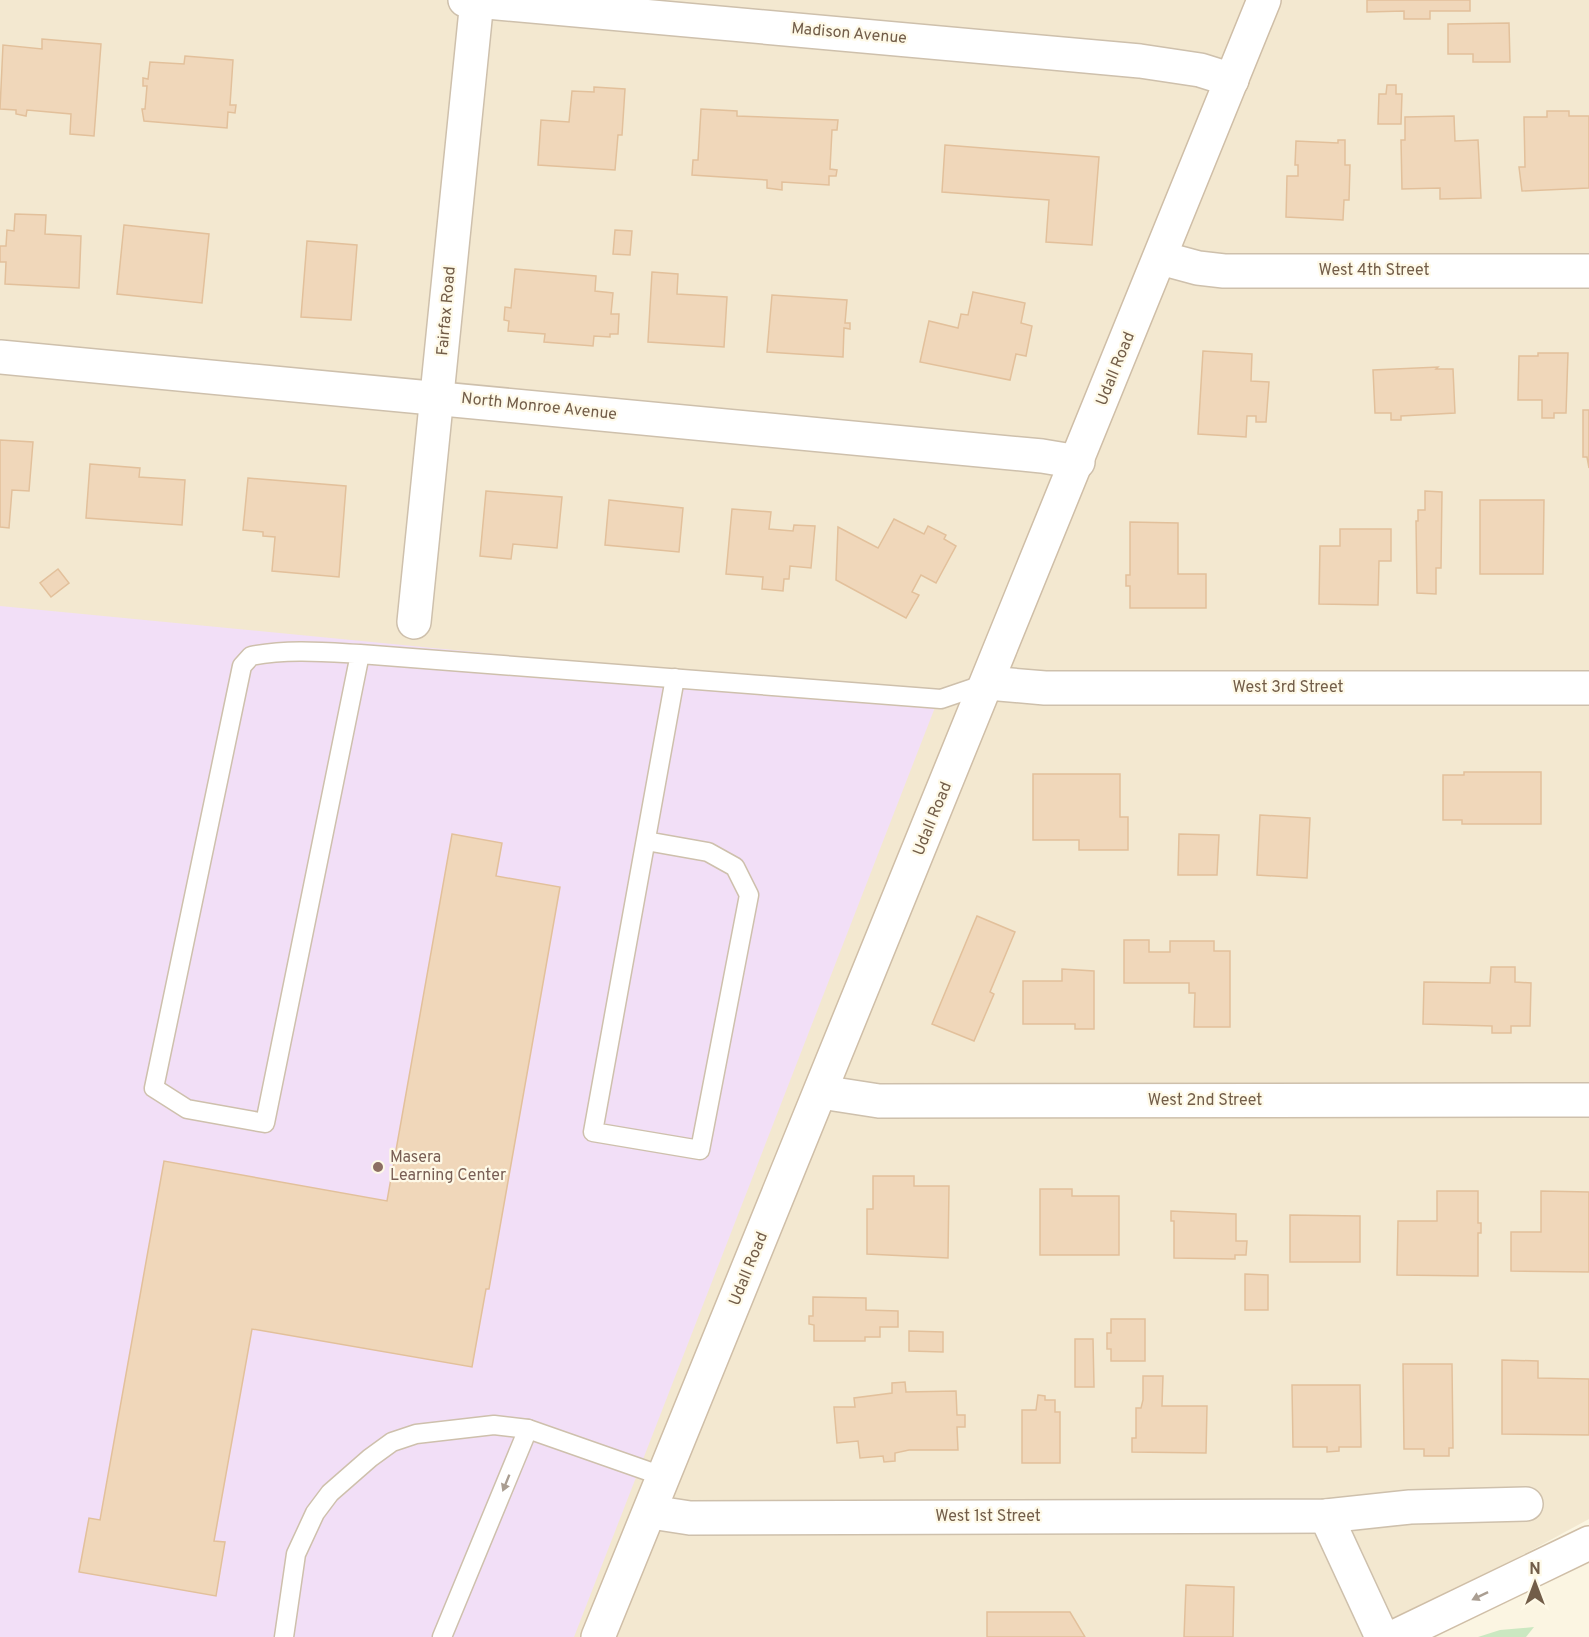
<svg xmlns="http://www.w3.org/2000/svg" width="1589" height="1637" viewBox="0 0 1589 1637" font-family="Overpass,sans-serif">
	<rect width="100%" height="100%" fill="#fbf5e2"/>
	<path fill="#f3e8d0" d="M0,0H1589V1519L1371,1637H0Z"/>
	<path fill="#f2dff7" d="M0,606L939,697L574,1637H0Z"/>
	<path fill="#cbe8c1" d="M1534,1627L1526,1637H1478L1500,1630Z"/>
	<g fill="#f0d7ba" stroke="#e2c09b" stroke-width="1.5">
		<path d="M1367,0H1470V11H1430V19H1404V11L1367,12Z"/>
		<path d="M1509,23L1510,62H1473V54H1448V24Z"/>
		<path d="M42,39L101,44L94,136L70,134L71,114L27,110L26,116L16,114V110L0,109L3,45L42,49Z"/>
		<path d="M185,56L233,60L230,105H236L235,113L228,112L227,128L144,121L142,109H145L147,86H143V78L148,79L150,62L184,64Z"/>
		<path d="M1387,85H1396V94H1402L1401,124H1378L1379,94H1386Z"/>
		<path d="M594,87L625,89L622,135H618L615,170L538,165L541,120L569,122L572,91L594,92Z"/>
		<path d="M701,109L737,111V116L838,120L837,130H832L830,169L837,170L836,176H829V185L782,182V190L767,188V180L692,175L693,160H698Z"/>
		<path d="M1547,111H1569V116H1589V188L1522,191L1519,167H1525L1524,117H1547Z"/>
		<path d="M1454,116L1455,141L1478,140L1481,198L1440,199V188L1402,189L1401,140H1405V117Z"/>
		<path d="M1338,140H1345V165H1350L1349,200H1344L1343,220L1286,217L1287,176H1298V165H1295L1296,141L1338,143Z"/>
		<path d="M945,145L1099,157L1092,245L1046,242L1049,200L942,192Z"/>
		<path d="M15,214L46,215L45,234L81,236L79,288L5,284L6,262H0V246H6L7,230L14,231Z"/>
		<path d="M124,225L209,234L202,303L117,294Z"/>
		<path d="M615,230L632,231L630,255L613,254Z"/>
		<path d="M307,241L357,245L351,320L301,317Z"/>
		<path d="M515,269L596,276L595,291L613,293L611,314H619L618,334H610V337L594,336L593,346L544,342L545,334L508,331L509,321L504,320L505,307L511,308Z"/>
		<path d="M652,272L678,274L677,294L727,297L724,347L648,342Z"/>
		<path d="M973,292L1025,303L1021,323L1032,326L1026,356L1016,354L1010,380L920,362L929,321L958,328L961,314L968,315Z"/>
		<path d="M772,295L847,300L845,323H850V329L844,328L843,357L767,352Z"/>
		<path d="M1203,351L1252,354L1251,381L1269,382L1266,422H1256V416H1247L1246,437L1198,434Z"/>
		<path d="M1538,353H1568L1566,413H1554V418H1542V400H1518L1519,356H1538Z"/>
		<path d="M1438,367L1436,369H1453L1455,413L1401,416V420H1391V413H1375L1373,370Z"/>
		<path d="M1583,410H1589V468L1587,457H1583Z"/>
		<path d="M0,440L33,442L29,491L12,490L9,528L0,527Z"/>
		<path d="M90,464L140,468L139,477L185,480L182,525L86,518Z"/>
		<path d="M248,478L346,486L339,577L272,571L275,537L263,536V532L243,530Z"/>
		<path d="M486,491L562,497L557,548L513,544L511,559L480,556Z"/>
		<path d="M1425,491L1442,492L1441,568H1436V594L1417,593L1416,521H1418V510H1425Z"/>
		<path d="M609,500L683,508L679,552L605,545Z"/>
		<path d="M1480,500H1544L1543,574H1480Z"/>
		<path d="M732,509L771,512L769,529L793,531L794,525L815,526L811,568L790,566L789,579H784L783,591L762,589L763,577L726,574Z"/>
		<path d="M894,519L924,534L928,526L946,535L944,539L956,546L936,583L921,575L912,592L919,595L906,618L836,580L838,527L878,548Z"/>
		<path d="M1130,522L1178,523V574H1206V608H1130V586H1126V575H1130Z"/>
		<path d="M1340,529H1391V561H1379L1378,605L1319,604L1320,546H1340Z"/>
		<path d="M58,569L69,583L51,597L40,583Z"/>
		<path d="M1464,772H1541V824H1462V820H1443V775H1464Z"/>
		<path d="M1033,774H1120V817H1128V850H1079V840H1033Z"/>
		<path d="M1260,815L1310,818L1307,878L1257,875Z"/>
		<path d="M452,834L502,843L496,876L560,887L489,1289H486L472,1367L252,1329L214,1541L225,1542L216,1596L79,1572L89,1518L100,1520L164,1161L387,1201Z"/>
		<path d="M1179,834L1219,835L1217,875H1178Z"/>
		<path d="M977,916L1015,932L990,992L994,994L974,1041L932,1024Z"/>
		<path d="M1124,940H1149V952H1170V941H1214V951H1230V1027H1194L1195,993H1189V983H1124Z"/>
		<path d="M1491,967H1515V982L1531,983L1530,1026H1511V1033H1492V1026L1423,1024L1424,982L1490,983Z"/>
		<path d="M1062,969L1094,971V1029H1075V1024H1023V981H1062Z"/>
		<path d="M873,1176H914V1186H949L948,1258L867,1254V1209H873Z"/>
		<path d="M1040,1189H1072V1196H1119V1255H1040Z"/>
		<path d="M1437,1191H1478V1223H1481V1233H1478V1276L1397,1275L1398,1221H1437Z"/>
		<path d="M1541,1191L1589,1192V1272L1511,1271V1232H1541Z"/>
		<path d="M1171,1211L1236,1214V1241H1247L1246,1255H1235V1259L1174,1258V1221H1171Z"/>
		<path d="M1290,1215L1360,1216V1262H1290Z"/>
		<path d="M1245,1274L1268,1275V1310H1245Z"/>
		<path d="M813,1297L866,1298V1310L898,1311V1327H880V1337H865V1341H814V1325L809,1324V1316H813Z"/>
		<path d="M1111,1319H1145V1361H1111V1349H1107V1333H1111Z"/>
		<path d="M909,1331L943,1332V1352L909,1351Z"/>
		<path d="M1075,1339H1093L1094,1387H1075Z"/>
		<path d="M1502,1360L1538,1361V1378L1589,1379V1435L1502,1434Z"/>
		<path d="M1403,1364H1452L1453,1448H1449V1456H1424V1449H1404Z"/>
		<path d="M1143,1376H1163L1162,1406H1207L1206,1453L1132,1452V1438H1136V1408H1141L1143,1400Z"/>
		<path d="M905,1382L906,1392L956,1391L957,1415H965V1427H957L958,1450H909L895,1453V1461L884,1462L883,1456L860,1458L858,1441L837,1443L834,1407H855L854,1398L892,1393V1383Z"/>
		<path d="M1292,1385H1360L1361,1447H1339V1451L1327,1452V1447H1293Z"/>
		<path d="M1038,1395L1045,1396V1400H1055V1412H1060V1463H1022V1410H1036Z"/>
		<path d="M1186,1585L1234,1587L1233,1637H1184Z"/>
		<path d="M987,1612H1070L1085,1637H987Z"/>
	</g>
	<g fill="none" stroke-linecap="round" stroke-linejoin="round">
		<defs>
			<g id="lane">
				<path d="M360,654L265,1123L187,1109L154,1088L242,666L251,656C288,649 323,652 360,654L941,699L988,683"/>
				<path d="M646,841L708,852L735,867L749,895L700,1150L593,1132L675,678"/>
				<path d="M284,1637L296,1554L315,1513L330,1493L370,1458L392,1442L416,1434L494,1425L528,1429L665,1477"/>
				<path d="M442,1637L528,1429"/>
			</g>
			<g id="street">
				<path d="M465,0L1140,61L1200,70L1232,80"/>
				<path d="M1161,258L1198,268L1224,271H1589"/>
				<path d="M0,357L1042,456L1078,462"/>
				<path d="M414,622L477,0"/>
				<path d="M988,683L1045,688H1589"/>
				<path d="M821,1092L879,1101L1589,1100"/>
				<path d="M651,1512L690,1518L1326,1516L1410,1507L1526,1504"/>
				<path d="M1326,1516L1382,1637"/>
			</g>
			<g id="secondary">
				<path d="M598,1637L1264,0"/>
				<path d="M1394,1637L1589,1543"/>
			</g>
		</defs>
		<use href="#lane" stroke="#cec0ac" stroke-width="21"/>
		<use href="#street" stroke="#cec0ac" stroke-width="36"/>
		<use href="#secondary" stroke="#cfbea7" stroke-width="36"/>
		<use href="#lane" stroke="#fff" stroke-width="18"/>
		<use href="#street" stroke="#fff" stroke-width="33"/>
		<use href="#secondary" stroke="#fff" stroke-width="33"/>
	</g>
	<defs><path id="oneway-solid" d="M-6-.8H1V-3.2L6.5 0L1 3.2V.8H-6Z" transform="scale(1.5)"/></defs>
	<g fill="#aa9e92">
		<use href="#oneway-solid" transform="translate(506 1483) rotate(112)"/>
		<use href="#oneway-solid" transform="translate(1480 1596) rotate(154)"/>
	</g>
	<circle fill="#8d6e63" stroke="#fef9e7" stroke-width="2" cx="378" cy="1167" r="6"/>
	<g text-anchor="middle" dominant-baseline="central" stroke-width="4.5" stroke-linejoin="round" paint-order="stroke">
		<g font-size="16" fill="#725d49" stroke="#fef9e7">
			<text transform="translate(849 34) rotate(5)">Madison Avenue</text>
			<text x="1374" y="271">West 4th Street</text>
			<text transform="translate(447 311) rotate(-85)">Fairfax Road</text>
			<text transform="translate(1116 369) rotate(-68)">Udall Road</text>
			<text transform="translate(539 407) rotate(6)">North Monroe Avenue</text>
			<text x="1288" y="688">West 3rd Street</text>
			<text transform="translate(933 819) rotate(-68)">Udall Road</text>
			<text x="1205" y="1101">West 2nd Street</text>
			<text transform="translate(749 1269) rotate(-68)">Udall Road</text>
			<text x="988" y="1517">West 1st Street</text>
		</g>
		<g font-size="16" fill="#785e54" stroke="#fef9e7" text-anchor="start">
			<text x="390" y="1158">Masera<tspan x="390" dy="18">Learning Center</tspan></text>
		</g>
	</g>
	<g transform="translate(1535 1583)" stroke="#fef9e7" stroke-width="4.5" paint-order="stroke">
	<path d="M0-4.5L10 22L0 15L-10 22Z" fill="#725d49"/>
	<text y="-9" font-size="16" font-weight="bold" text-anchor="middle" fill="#725d49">N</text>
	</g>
</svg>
